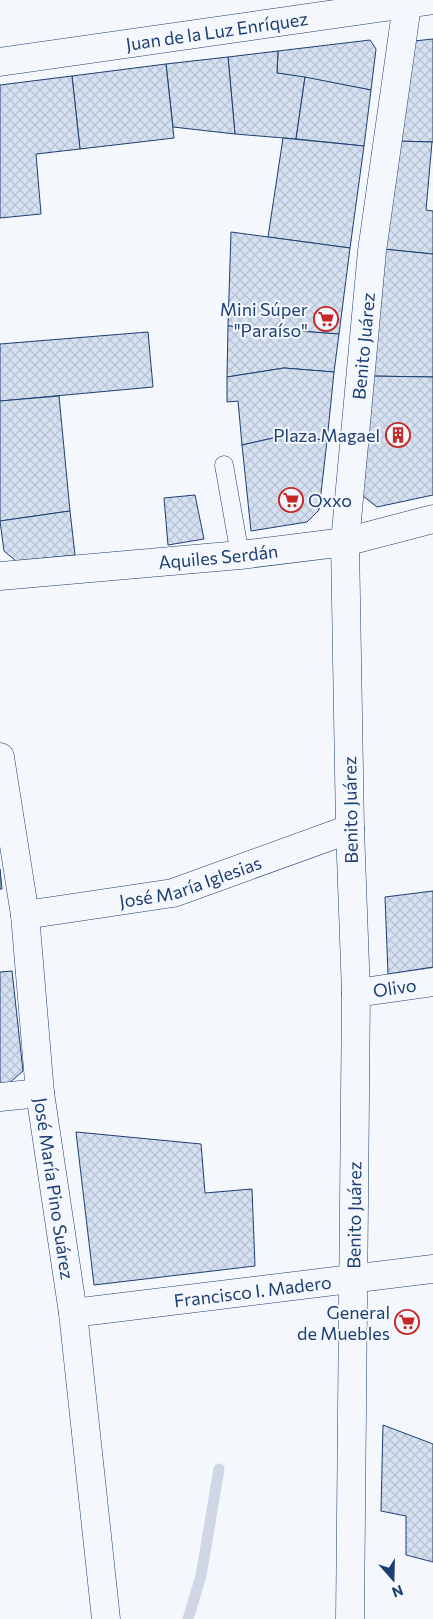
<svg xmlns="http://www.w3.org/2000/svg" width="433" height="1619" viewBox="0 0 433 1619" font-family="Commissioner,sans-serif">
	<defs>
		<pattern id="building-cross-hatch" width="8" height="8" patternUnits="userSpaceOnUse" patternTransform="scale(1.25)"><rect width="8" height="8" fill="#d5e0f0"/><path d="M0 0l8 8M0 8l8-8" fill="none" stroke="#b6c1d1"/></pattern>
	</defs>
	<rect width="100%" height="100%" fill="#f4f7fb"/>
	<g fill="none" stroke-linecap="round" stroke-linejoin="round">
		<path stroke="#cfd7e4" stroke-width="11" d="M188,1619L201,1576L219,1469"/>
	</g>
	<g fill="url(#building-cross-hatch)" stroke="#1d3f73">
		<path d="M433,39V142L396,141L414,41Z"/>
		<path d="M370,40L376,49L371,90L277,73L278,51Z"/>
		<path d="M278,51L277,73L305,77L296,139L235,134L228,57Z"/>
		<path d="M228,57L235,134L173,127L166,64Z"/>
		<path d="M166,64L174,138L80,149L72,76Z"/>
		<path d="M72,76L80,149L36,154L41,214L0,218V85Z"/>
		<path d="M305,77L371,90L364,146L296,139Z"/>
		<path d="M283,138L364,146L350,248L268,237Z"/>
		<path d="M396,141L432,142L426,210L433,211V254L383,249Z"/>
		<path d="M231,232L350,248L339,334L228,326Z"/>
		<path d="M383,249L433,254V377L368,376Z"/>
		<path d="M228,326L339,334L334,372L284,368L227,377Z"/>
		<path d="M148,332L153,387L0,401V344Z"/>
		<path d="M284,368L334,372L327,441L291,434L242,445L238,401L227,402V377Z"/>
		<path d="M368,376L433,377V495L377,507L358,492Z"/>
		<path d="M59,396L70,511L0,521V401Z"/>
		<path d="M291,434L327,441L319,510L307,522L251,531L242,445Z"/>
		<path d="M195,495L204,539L168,545L164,498Z"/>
		<path d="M70,511L75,555L16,561L4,551L0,521Z"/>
		<path d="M0,869L2,889H0Z"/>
		<path d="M433,891V967L388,974L385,897Z"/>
		<path d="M12,971L23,1071L7,1085H0V972Z"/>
		<path d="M76,1132L201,1144L205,1193L252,1189L255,1266L94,1285Z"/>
		<path d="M383,1425L433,1444V1562L406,1555V1516L381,1511Z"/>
	</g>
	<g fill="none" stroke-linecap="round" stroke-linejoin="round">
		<defs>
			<path id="service" d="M224,465L240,555"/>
			<g id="minor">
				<path id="s1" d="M0,576L240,555L345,542L433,519"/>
				<path id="s2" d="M0,757L25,915L40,1093L73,1313L106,1619"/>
				<path id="s3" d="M25,915L173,893L350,829"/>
				<path id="s4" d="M356,993L433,982"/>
				<path d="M0,1097L40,1093"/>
				<path id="s5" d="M73,1313L433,1269"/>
			</g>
			<g id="tertiary">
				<path id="s6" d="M0,62L433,0"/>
				<path id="s7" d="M350,1619L356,993L350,829L345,542L372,251L407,5"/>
			</g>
		</defs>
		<use href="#service" stroke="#1d3f73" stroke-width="19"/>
		<use href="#minor" stroke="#1d3f73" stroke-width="29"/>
		<use href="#tertiary" stroke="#1d3f73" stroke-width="29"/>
		<use href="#service" stroke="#f4f7fb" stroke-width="18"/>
		<use href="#minor" stroke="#f4f7fb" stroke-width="28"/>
		<use href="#tertiary" stroke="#f4f7fb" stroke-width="28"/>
	</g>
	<defs>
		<symbol id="supermarket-ring" viewBox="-11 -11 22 22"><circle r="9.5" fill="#f4f7fb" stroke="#c62828" stroke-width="1.5"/><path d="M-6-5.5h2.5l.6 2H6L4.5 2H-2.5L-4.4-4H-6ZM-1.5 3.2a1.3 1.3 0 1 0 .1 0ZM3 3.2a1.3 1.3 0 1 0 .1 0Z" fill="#c62828"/></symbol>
		<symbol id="building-ring" viewBox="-11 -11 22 22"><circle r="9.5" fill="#f4f7fb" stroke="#c62828" stroke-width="1.5"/><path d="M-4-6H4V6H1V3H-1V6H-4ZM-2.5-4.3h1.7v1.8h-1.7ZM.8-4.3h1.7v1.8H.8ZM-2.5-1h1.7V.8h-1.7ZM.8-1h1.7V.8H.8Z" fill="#c62828"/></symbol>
	</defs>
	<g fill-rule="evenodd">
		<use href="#supermarket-ring" x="312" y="305" width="28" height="28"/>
		<use href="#building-ring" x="384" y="421" width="28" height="28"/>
		<use href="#supermarket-ring" x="277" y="486" width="28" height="28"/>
		<use href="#supermarket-ring" x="393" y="1308" width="28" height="28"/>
	</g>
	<g text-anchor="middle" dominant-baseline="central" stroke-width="4" stroke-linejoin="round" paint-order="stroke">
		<g font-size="18" fill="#1d3f73" stroke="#f4f7fb">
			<text stroke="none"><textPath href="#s6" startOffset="219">Juan de la Luz Enríquez</textPath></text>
			<text stroke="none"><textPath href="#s7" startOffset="1274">Benito Juárez</textPath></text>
			<text stroke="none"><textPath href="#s1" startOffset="219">Aquiles Serdán</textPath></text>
			<text transform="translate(350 810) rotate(-91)">Benito Juárez</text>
			<text stroke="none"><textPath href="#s3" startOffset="169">José María Iglesias</textPath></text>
			<text stroke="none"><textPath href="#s4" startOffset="39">Olivo</textPath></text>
			<text stroke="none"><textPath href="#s2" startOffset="435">José María Pino Suárez</textPath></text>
			<text stroke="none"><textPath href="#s7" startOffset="404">Benito Juárez</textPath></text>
			<text stroke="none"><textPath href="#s5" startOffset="181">Francisco I. Madero</textPath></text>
		</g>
		<g font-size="18" fill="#1d3f73" stroke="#f4f7fb" text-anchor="end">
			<text x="308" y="309">Mini Súper<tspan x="308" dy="21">"Paraíso"</tspan></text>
			<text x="380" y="435">Plaza Magael</text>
			<text x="308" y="500" text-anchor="start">Oxxo</text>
			<text x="390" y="1312">General<tspan x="390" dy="21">de Muebles</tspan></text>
		</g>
	</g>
	<g transform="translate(393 1579) rotate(160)" stroke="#f4f7fb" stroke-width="4" paint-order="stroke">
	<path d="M0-4L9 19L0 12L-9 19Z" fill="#1d3f73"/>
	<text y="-8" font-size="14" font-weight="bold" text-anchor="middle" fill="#1d3f73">N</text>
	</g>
</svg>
